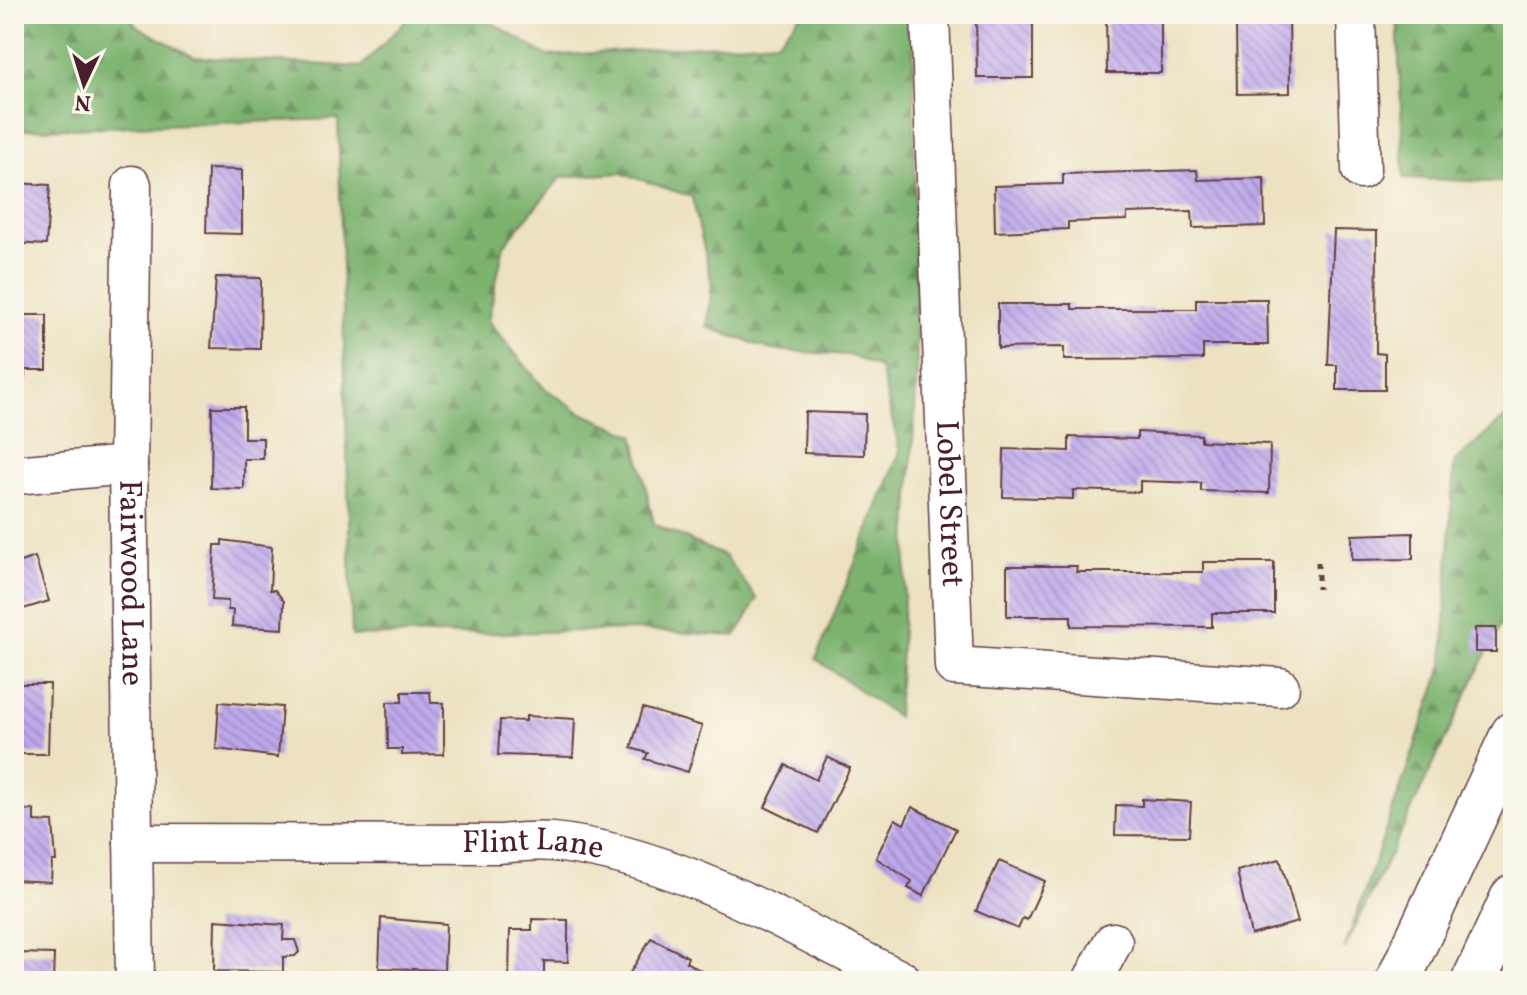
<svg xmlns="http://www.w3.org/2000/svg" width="1527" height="995" viewBox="0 0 1527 995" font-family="Vollkorn,serif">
	<defs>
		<pattern id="forest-firs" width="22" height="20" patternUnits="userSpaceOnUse" patternTransform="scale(2)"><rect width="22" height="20" fill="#7bb26e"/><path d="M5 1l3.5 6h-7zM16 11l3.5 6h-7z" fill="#67905b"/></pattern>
		<pattern id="building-back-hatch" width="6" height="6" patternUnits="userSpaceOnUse" patternTransform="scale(2)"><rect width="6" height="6" fill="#bda8ec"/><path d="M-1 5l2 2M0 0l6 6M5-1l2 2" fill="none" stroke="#9c88bf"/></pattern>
	</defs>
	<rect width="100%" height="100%" fill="#fbf7ec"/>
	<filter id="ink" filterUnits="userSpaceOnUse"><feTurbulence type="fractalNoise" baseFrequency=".0125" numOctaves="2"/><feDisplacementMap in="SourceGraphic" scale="16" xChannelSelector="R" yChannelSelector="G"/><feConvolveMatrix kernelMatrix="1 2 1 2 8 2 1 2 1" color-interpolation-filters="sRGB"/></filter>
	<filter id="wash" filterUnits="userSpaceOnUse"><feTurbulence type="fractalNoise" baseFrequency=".006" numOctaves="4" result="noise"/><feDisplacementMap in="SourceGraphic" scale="32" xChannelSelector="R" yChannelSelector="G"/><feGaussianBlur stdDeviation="1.8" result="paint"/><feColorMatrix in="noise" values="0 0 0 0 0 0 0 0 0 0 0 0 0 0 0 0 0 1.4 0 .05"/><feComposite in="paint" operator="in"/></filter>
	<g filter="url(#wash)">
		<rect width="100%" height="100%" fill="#ece2c1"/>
		<g fill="url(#forest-firs)" stroke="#62684c" stroke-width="2">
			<path d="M14,14H129L135,25L194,57L361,67L412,14H477L548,56L778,41L802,14H913L917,375L897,717L816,659L900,452L880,368L849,355L772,350L707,327L712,284L692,197L621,173L561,177L504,245L488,321L543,387L582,413L634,435L654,524L725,556L757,599L736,636L638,630L352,636L338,119L14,130Z"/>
			<path d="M1397,14H1513V183L1404,178Z"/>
			<path d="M1513,411V598L1344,950L1443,665L1454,462Z"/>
		</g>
		<g id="blocks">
			<g fill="url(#building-back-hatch)">
				<path d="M634,14H695V17L634,18Z"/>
				<path d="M976,14H1033V78H977Z"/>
				<path d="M1106,14H1161V73H1107Z"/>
				<path d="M1240,14H1289L1290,93L1237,94L1236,26H1241Z"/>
				<path d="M208,169L242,170V234L206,233Z"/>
				<path d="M1197,170L1198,180L1264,178L1265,226L1193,228L1192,211L1127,213V220L1068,222V229L995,232L994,186L1063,184V174Z"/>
				<path d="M14,183L50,185L46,245L14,243Z"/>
				<path d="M1334,230L1377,231L1376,353L1385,354V390H1337V365H1328Z"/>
				<path d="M216,277L261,278L260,349L211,348Z"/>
				<path d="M1196,299H1267L1268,345H1203V359L1064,360V347L998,348V304H1072V309H1196Z"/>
				<path d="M14,315H47V370H25V377H14Z"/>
				<path d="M212,407H244V438H263V459H244V489L211,488Z"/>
				<path d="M805,412L865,414L864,455L804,453Z"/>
				<path d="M1137,432L1201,435V441L1270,444L1269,493L1201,491V483L1140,481V492L1073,490V499L1003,497L1004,449L1069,451V437L1137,439Z"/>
				<path d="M1413,533V559L1352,560V535Z"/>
				<path d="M222,540L272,547L270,590H275L284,601L283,629L232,626L233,610H228V601L212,600L215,545H222Z"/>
				<path d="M35,557L49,601L14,612V564Z"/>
				<path d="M1203,562H1274V613H1212V627L1071,626V616H1007V566H1077L1076,572H1203Z"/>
				<rect x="1475" y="628" width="21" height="24"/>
				<path d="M17,684H50L48,754H16Z"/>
				<path d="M402,692H430L431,703H444V754L402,755V749H388L387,702H402Z"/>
				<path d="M219,702L282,707L278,757L216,749Z"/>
				<path d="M643,708L702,726L688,772L645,759L648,753L631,748Z"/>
				<path d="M526,716L575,719L573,757L498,755L500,720L526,721Z"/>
				<path d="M827,757L850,768L818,833L765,807L786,765L816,780Z"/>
				<path d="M1142,799L1191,802L1189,836L1115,835L1116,805L1142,806Z"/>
				<path d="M912,807L956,829L923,896L908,888L912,881L876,858L895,819L904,824Z"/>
				<path d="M14,810H34V821L53,822L56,861H52L51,882L14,880Z"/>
				<path d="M1280,859L1298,922L1251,935L1237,871Z"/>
				<path d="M999,861L1045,881L1027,920L1023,918L1018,929L976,911Z"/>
				<path d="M381,918L446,924L444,970L379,968Z"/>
				<path d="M532,919L568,920V962L544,961V980L509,979L510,930H532Z"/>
				<path d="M215,920L284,925L283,940H295L299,952L295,956L283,957V972L214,971Z"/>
				<path d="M651,938L688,957L686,962L707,974L703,981H625Z"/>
				<path d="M17,953L54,954L53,981H16Z"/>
			</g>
		</g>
	</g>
	<g filter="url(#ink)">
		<use href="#blocks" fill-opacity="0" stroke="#623c42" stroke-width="2"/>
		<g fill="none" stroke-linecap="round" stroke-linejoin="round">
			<defs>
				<g id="minor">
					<path id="s1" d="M930,14L954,666L1280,687"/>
					<path d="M1356,14L1361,170"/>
					<path id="s2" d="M132,185L128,465L135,981"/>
					<path d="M14,475L128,465"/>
					<path id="s3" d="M133,843L498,844C515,843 535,840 553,842C677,855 793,927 903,981"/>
					<path d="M1092,981L1113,942"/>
				</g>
				<g id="highway">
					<path d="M1398,981L1513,734"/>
					<path d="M1474,981L1513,897"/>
				</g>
			</defs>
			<use href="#minor" stroke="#623c42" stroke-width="41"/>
			<use href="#highway" stroke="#623c42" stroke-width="47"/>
			<path stroke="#623c42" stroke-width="5" stroke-dasharray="6 6" stroke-linecap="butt" d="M1318,562V589"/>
			<use href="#minor" stroke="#fff" stroke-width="38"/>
			<use href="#highway" stroke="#fff" stroke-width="44"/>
		</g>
	</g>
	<g text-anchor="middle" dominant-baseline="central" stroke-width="6" stroke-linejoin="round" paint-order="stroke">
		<g font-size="32" fill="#4a1f2b" stroke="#fbf7ec">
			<text stroke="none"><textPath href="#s1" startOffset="490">Lobel Street</textPath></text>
			<text stroke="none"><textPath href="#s2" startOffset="398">Fairwood Lane</textPath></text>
			<text stroke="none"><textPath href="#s3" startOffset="400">Flint Lane</textPath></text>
		</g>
	</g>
	<rect width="1527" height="995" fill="none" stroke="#fbf7ec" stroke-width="48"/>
	<g transform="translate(84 84) rotate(184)" stroke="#fbf7ec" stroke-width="6" paint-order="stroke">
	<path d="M0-6L14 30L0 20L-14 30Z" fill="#4a1f2b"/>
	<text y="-12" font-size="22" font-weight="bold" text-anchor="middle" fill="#4a1f2b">N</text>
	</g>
</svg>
